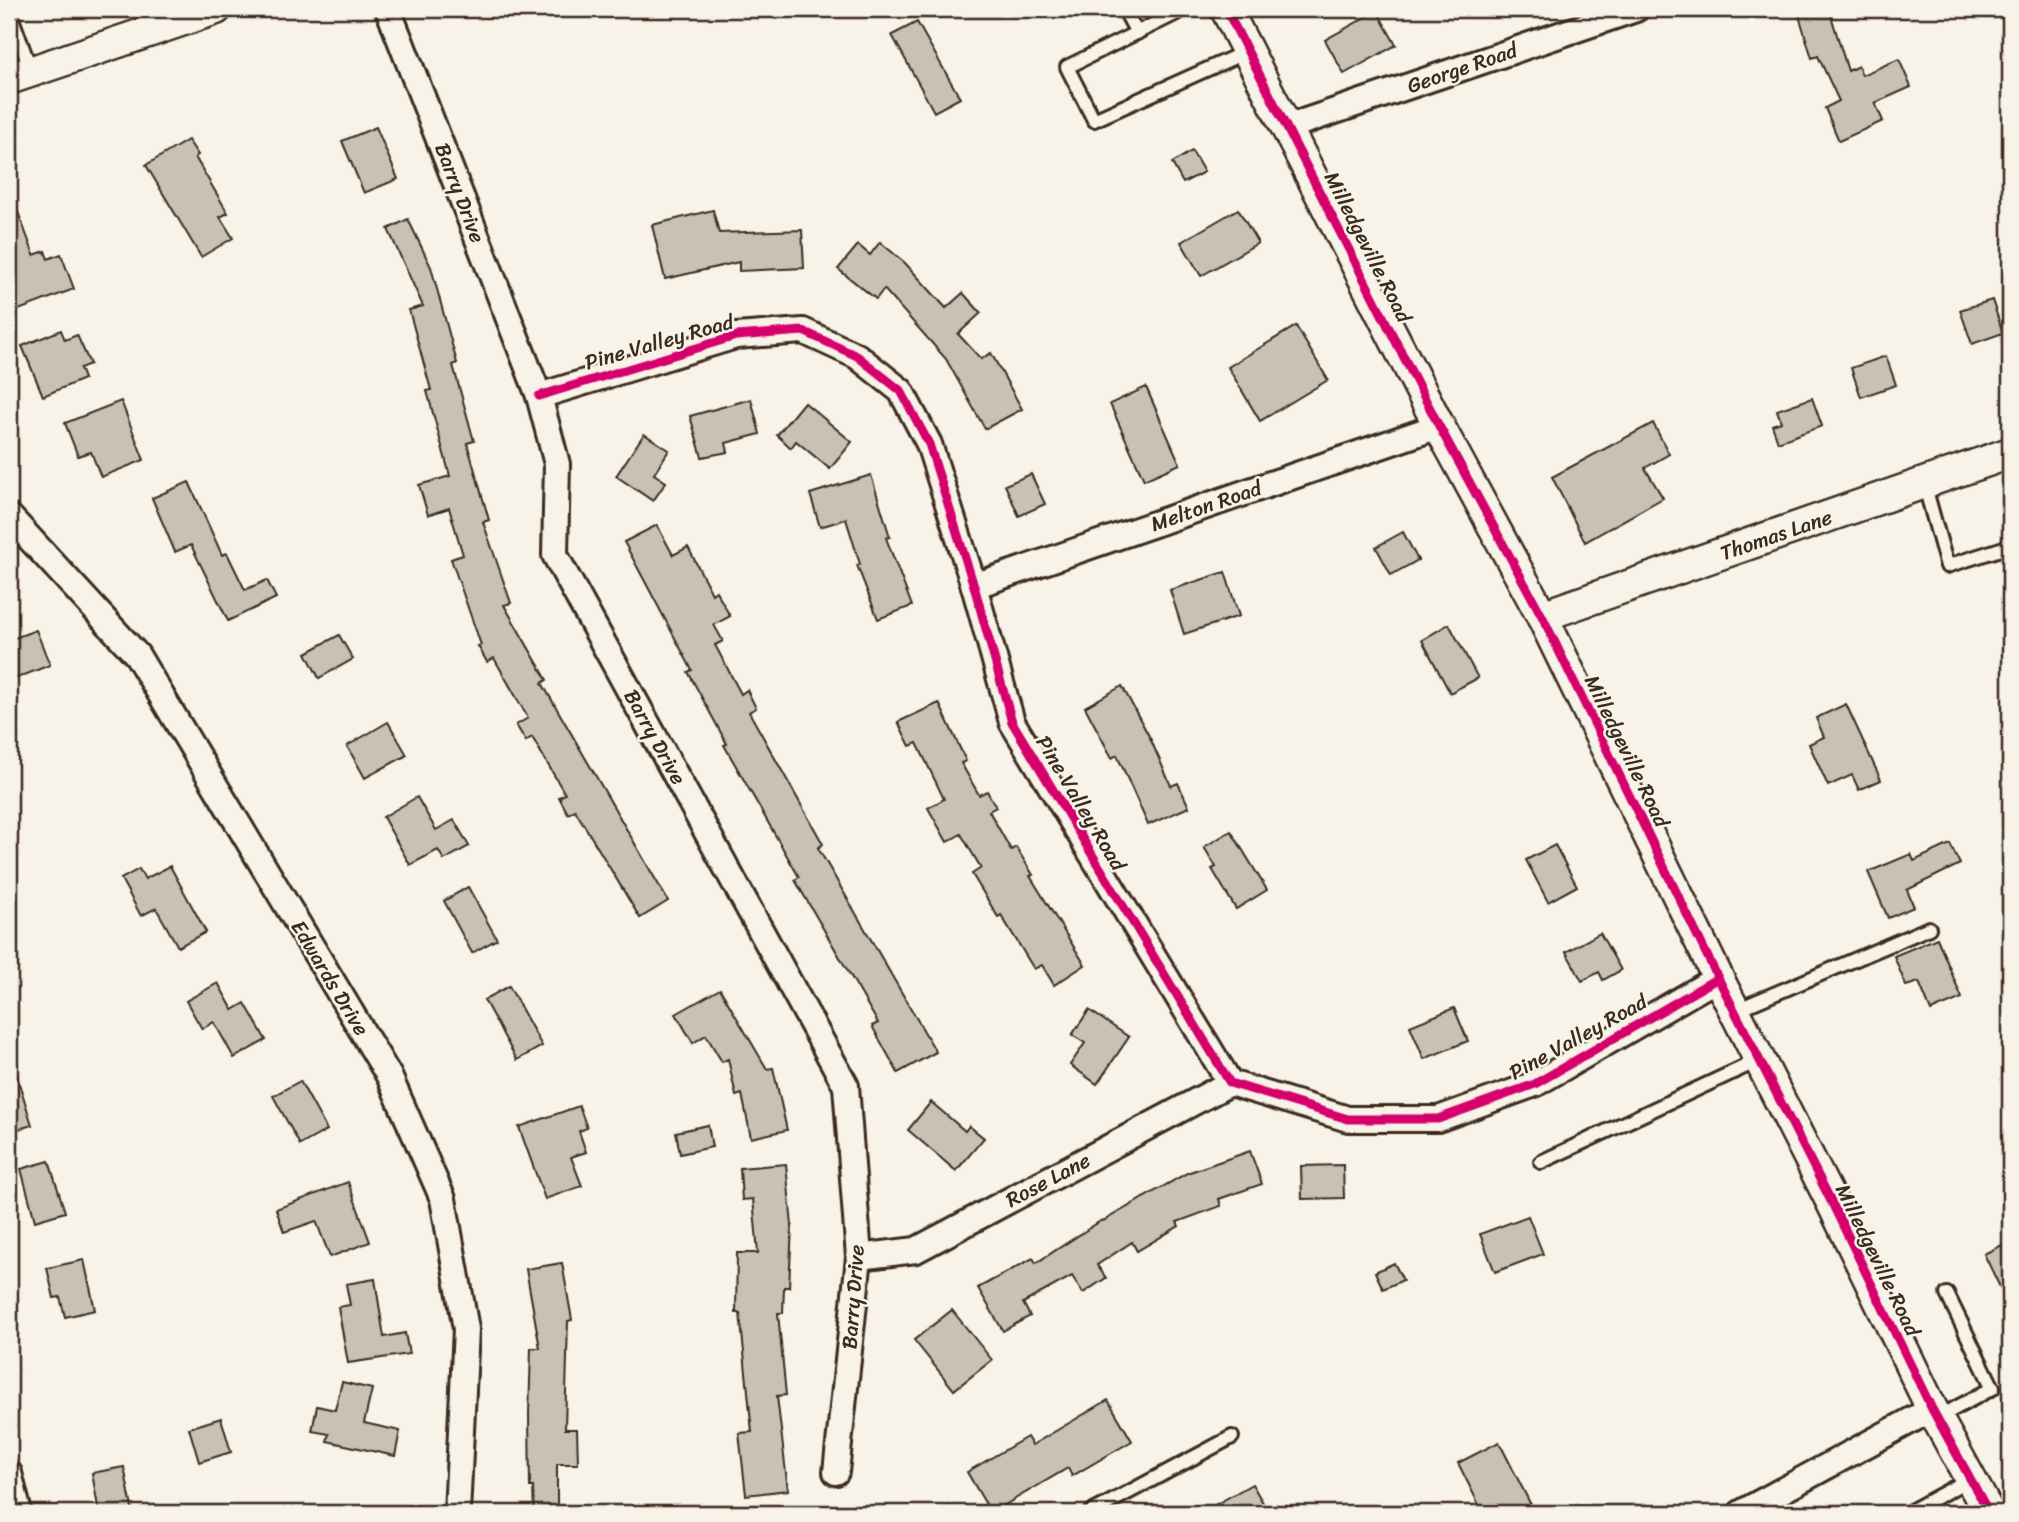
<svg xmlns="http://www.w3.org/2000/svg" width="2019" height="1522" viewBox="0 0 2019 1522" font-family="Sriracha,sans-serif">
	<rect width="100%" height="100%" fill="#f7f3e8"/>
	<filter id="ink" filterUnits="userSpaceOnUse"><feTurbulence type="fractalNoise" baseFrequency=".0143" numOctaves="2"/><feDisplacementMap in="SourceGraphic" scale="14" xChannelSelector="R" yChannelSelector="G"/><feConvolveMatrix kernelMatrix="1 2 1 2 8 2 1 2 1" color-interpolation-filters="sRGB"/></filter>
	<g filter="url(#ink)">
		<g fill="#c8c1b6" stroke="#3b2a1e" stroke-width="2">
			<path d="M1797,9H1829L1848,71L1858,66L1862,75L1899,59L1911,87L1875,103L1883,121L1839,141L1825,108L1839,101L1818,56L1812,58Z"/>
			<path d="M1377,11L1396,45L1344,74L1325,40Z"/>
			<path d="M917,22L960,98L934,112L892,35Z"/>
			<path d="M376,127L398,179L364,193L342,141Z"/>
			<path d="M188,140L198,155L195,157L228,213L220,217L233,238L201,257L146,165Z"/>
			<path d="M1192,151L1204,172L1183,183L1172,163Z"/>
			<path d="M9,193H11L34,255L45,251L48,259L61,254L74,289L16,311L9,292Z"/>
			<path d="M1238,209L1258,243L1201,276L1181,242Z"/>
			<path d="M713,210L719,233L802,230L804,268L739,271V262L665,279L652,225Z"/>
			<path d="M408,219L431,267L457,363L453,365L474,441L467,443L489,520L483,522L511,603L504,605L547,680L542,683L668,901L640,918L575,810L568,814L559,797L565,794L532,737L526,741L516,725L528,718L494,658L487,662L478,646L481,645L451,559L463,555L449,508L428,515L419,485L450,476L427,391L431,390L409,310L423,306L388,229Z"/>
			<path d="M880,242L905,263L946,308L963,293L981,313L958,334L981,359L991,353L1022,409L985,429L946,359L884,289L876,299L838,269L858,245L870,255Z"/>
			<path d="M1992,300L2003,333L1972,344L1960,310Z"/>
			<path d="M1296,326L1328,380L1260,421L1228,367Z"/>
			<path d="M61,330L65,340L77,335L90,364L80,368L84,379L43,396L22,346Z"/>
			<path d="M1886,356L1896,385L1861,397L1851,368Z"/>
			<path d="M1146,387L1180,464L1144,480L1110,404Z"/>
			<path d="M1812,398L1822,426L1778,442L1772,425L1781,422L1777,410Z"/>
			<path d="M751,399L760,434L726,443L728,452L702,457L690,416Z"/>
			<path d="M121,401L144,460L101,477L91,452L78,456L65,423Z"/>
			<path d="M804,402L852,442L830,469L796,441L791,448L777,435Z"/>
			<path d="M1653,423L1669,454L1645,468L1663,498L1585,542L1552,477Z"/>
			<path d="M644,434L669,450L654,474L666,482L653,501L616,476Z"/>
			<path d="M1031,474L1045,504L1019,516L1005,485Z"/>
			<path d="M871,475L890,537L886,538L912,606L878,619L857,565L860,564L846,519L820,527L810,494Z"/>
			<path d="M189,482L222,555L227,553L245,590L267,580L276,598L228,621L191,545L175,552L152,498Z"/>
			<path d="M657,525L673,555L688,547L712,594L716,591L730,616L714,625L723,641L715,645L741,694L747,690L756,708L749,712L823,844L818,848L936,1052L898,1073L872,1026L878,1023L795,880L799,877L724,745L727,744L688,672L692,670L624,542Z"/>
			<path d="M1403,532L1418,560L1391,575L1376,547Z"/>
			<path d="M1225,572L1239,616L1184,634L1170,590Z"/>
			<path d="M1449,624L1478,678L1450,693L1422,640Z"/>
			<path d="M36,630L50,665L9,681V640Z"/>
			<path d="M339,635L353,659L319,678L306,653Z"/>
			<path d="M1122,686L1150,738L1171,786L1178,783L1189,807L1148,825L1117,755L1112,758L1085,707Z"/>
			<path d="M939,703L966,761L961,763L979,795L987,791L996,807L989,811L1011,850L1016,847L1033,875L1030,876L1085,965L1054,985L1042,965L1034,969L1001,915L998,917L972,874L981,868L961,834L947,842L928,808L944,799L917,743L910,746L898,722Z"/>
			<path d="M1846,704L1881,780L1859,790L1852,775L1828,786L1809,744L1824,737L1816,718Z"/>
			<path d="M388,722L407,755L365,778L347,746Z"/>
			<path d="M417,797L436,830L454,820L469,846L444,860L438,850L410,865L383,817Z"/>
			<path d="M1231,831L1267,890L1236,909L1212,869L1216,867L1204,847Z"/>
			<path d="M1950,844L1960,864L1907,890L1914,907L1888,918L1868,872L1911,854L1914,861Z"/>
			<path d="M1555,845L1577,886L1548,902L1526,860Z"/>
			<path d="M170,866L206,932L178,947L156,908L141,916L121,879L139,869L145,879Z"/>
			<path d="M468,887L497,939L472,953L444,901Z"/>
			<path d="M1600,933L1621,970L1603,980L1599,972L1582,981L1566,952Z"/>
			<path d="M1937,938L1962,998L1931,1011L1919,982L1906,986L1894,956Z"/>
			<path d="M218,983L233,1010L245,1003L266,1040L234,1058L214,1022L202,1029L186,1001Z"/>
			<path d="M509,986L542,1046L517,1060L484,1000Z"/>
			<path d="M720,989L767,1069L773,1068L787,1130L751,1138L742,1094L736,1096L728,1059L722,1062L706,1035L693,1043L676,1014Z"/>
			<path d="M1454,1008L1468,1041L1424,1059L1410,1026Z"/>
			<path d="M1089,1010L1129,1037L1097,1084L1070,1065L1085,1043L1072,1035Z"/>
			<path d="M13,1063L32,1125L9,1132V1064Z"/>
			<path d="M300,1081L327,1130L300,1145L273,1096Z"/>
			<path d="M931,1102L965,1131L969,1126L984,1138L956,1171L908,1130Z"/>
			<path d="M579,1106L587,1128L579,1131L586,1152L571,1157L582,1186L545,1199L519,1127Z"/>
			<path d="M708,1125L712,1147L680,1154L676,1132Z"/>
			<path d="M1250,1151L1262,1184L1219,1199L1221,1206L1177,1222L1179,1226L1137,1251L1132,1242L1097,1265L1106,1278L1083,1293L1072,1276L1023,1303L1030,1316L1003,1331L978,1288L1033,1258L1036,1263L1102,1220L1103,1221L1187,1173Z"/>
			<path d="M49,1161L65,1212L35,1221L21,1169Z"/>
			<path d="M786,1164L792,1226L789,1287H784L783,1313H778L786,1395L777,1396L788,1490L746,1495L739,1433L752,1432L740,1313H736L737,1253H758L753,1199L742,1200L740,1168Z"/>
			<path d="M1343,1165L1344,1198L1302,1199L1301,1166Z"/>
			<path d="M348,1182L370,1242L330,1257L316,1221L284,1232L276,1209Z"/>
			<path d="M1528,1216L1543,1254L1495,1272L1480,1234Z"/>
			<path d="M2010,1241V1308L1984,1254Z"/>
			<path d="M84,1260L95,1310L65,1317L60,1297L54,1298L47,1268Z"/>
			<path d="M562,1263L572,1320L568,1321L565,1429H577L578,1464H557V1513H534L533,1487H530L529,1414L531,1348H540L526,1269Z"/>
			<path d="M1394,1263L1403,1280L1383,1289L1375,1272Z"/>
			<path d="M375,1279L384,1337L405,1333L409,1354L348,1363L338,1307L350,1305L346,1284Z"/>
			<path d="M952,1310L992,1360L954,1390L914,1340Z"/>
			<path d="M342,1382L372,1389L364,1423L400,1431L395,1456L327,1441L329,1434L312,1431L317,1406L335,1410Z"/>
			<path d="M1108,1400L1132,1441L1072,1476L1068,1468L991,1513L967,1472L1027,1437L1032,1445Z"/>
			<path d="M221,1418L231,1452L199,1462L189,1428Z"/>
			<path d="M1499,1442L1535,1513H1483L1458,1463Z"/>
			<path d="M124,1467L133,1513H99L92,1473Z"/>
			<path d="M1252,1484L1269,1513H1201Z"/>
		</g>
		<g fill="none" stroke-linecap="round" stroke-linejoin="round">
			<defs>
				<g id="service">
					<path d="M1124,9L1137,33"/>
					<path d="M1185,9L1067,67L1094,120L1248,51"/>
					<path d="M9,10L31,71"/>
					<path d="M1924,483L1947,566L2010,546"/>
					<path d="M1734,1011L1929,928"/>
					<path d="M1541,1162L1759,1060"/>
					<path d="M1937,1418L1993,1388L1947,1294"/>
					<path d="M1090,1513L1232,1437"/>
					<path d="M1907,1513L1970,1479"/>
				</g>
				<g id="minor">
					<path d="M388,9L539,396L557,464L555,555L846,1086L859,1257L836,1472"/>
					<path d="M1288,127L1636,9"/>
					<path d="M539,396L736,336L803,331L857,356L901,391L929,444L974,586L1012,722L1230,1083L1348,1119H1438L1535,1084L1718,978"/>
					<path d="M9,516L137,655L389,1076L443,1199L466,1329L457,1513"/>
					<path d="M974,586L1439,426"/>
					<path d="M859,1257L916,1250L1230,1083"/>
					<path d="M9,1473L19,1513"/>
					<path d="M1741,1513L1932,1409"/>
				</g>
				<g id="tertiary">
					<path d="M1226,9L1439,426L1542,616L1718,978L1833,1205L1932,1409L1989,1513"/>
					<path d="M9,79L216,9"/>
					<path d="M1542,616L2010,453"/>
				</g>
			</defs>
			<use href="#service" stroke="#3b2a1e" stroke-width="18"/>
			<use href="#minor" stroke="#3b2a1e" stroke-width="30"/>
			<use href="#tertiary" stroke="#3b2a1e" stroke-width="35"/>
			<use href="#service" stroke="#f7f3e8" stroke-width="12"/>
			<use href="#minor" stroke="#f7f3e8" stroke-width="24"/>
			<use href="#tertiary" stroke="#f7f3e8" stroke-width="30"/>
			<defs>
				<g id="cycleway">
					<path d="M1226,9L1439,426L1542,616L1718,978L1833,1205L1932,1409L1989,1513"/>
					<path d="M539,396L736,336L803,331L857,356L901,391L929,444L974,586L1012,722L1230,1083L1348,1119H1438L1535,1084L1718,978"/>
				</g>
			</defs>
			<use href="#cycleway" stroke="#f7f3e8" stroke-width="13"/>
			<use href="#cycleway" stroke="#d6006c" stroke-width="9"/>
		</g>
	</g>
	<g text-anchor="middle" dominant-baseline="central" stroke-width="5" stroke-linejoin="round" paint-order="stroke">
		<g font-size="21" fill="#3b2a1e" stroke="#f7f3e8">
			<text transform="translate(1462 68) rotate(-19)">George Road</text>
			<text transform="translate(460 193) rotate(69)">Barry Drive</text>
			<text transform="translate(1368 247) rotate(63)">Milledgeville Road</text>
			<text transform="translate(659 342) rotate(-16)">Pine Valley Road</text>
			<text transform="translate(1206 506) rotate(-19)">Melton Road</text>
			<text transform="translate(1776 535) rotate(-19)">Thomas Lane</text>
			<text transform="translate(655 737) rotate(61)">Barry Drive</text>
			<text transform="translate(1627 751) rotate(64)">Milledgeville Road</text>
			<text transform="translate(1081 803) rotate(59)">Pine Valley Road</text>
			<text transform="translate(330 978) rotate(59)">Edwards Drive</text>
			<text transform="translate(1578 1037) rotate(-29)">Pine Valley Road</text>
			<text transform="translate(1048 1180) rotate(-28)">Rose Lane</text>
			<text transform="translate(1878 1260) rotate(64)">Milledgeville Road</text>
			<text transform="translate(853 1297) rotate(-86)">Barry Drive</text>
		</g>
	</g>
	<rect width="2019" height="1522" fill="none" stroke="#f7f3e8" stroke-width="35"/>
	<rect x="18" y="18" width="1984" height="1487" fill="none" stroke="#3b2a1e" stroke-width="2.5" filter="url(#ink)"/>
</svg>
